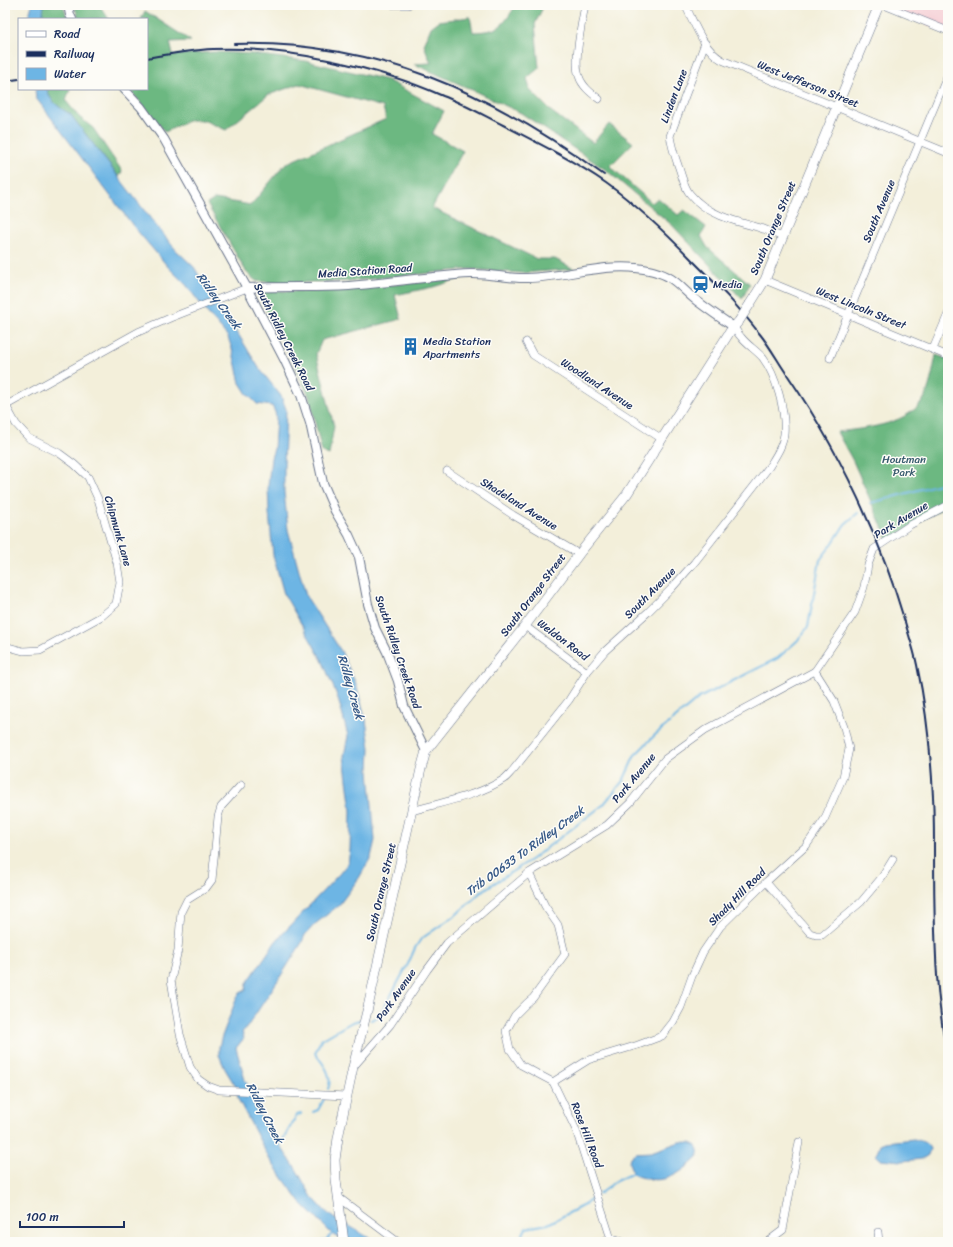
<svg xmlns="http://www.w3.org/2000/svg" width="953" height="1247" viewBox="0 0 953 1247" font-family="Sriracha,sans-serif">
	<rect width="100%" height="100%" fill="#fdfcf7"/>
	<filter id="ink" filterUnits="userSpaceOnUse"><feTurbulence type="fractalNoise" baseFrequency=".025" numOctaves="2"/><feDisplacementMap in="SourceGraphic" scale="8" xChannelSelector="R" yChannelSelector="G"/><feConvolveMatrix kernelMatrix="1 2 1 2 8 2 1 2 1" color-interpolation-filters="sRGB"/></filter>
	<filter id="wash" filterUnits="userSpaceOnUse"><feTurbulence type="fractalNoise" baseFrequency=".012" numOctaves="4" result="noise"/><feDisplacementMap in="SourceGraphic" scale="16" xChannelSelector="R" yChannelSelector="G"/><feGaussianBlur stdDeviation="0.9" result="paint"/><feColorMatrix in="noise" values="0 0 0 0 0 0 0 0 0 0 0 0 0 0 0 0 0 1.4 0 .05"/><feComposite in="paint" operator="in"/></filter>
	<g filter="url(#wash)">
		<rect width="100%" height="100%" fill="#f3efda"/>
		<path fill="#f6cfd5" d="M879,5H948V33Z"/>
		<g fill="#6cb881" stroke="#447470">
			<path d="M44,5H63L68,19H42Z"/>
			<path d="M74,5H99L109,19H79Z"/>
			<path d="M516,5H544L535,24L539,68L527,78L530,90L552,112L593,143L609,124L633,143L610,166L652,203L658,198L678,215L684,210L706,227L701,236L707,247L750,284L742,299L672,225L606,170L521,113L466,87L414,64L431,63L424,45L431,27L439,21L470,17L473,32C500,31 502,27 516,5Z"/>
			<path d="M145,11L191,41L170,42L173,55L214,52L252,54L306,61L387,80L444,111L432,134L463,151L432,208L537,259H555L574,269L522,273L469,269L350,281L279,283L256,281L247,273L207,204L215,199L251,205L285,164L386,119L383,107L299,84L268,95L226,130L203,120H190L165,132L129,89H147V19H141Z"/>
			<path d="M47,89H70L66,101L79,117L93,128L122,171L119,177L70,114C61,109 48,100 47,89Z"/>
			<path d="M462,278L433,287L395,295L401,319L322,340L316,354L334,426L329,455L322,452L309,396L295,365L259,297L262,291H316L349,289Z"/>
			<path d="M936,355L948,359V505L888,540L853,461L837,432C866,428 902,426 922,402C929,393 934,366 936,355Z"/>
		</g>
		<g fill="#6db5e4" stroke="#4472a1">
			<path d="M32,5H44L42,19H28Z"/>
			<path d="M35,89H47C48,100 61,109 70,114L154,223L176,250L194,267L210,294L227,316L259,368L281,396L286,409L284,465V492L288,530L306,596L341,651L356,684L366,720L370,748L369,771L375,840L371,857L359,878L339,905L314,925L305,935L301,944C286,968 271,991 255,1015C250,1021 249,1027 242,1032L244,1038L236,1048L245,1080L249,1088L250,1094L256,1110L296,1169L312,1197L326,1212L335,1219L346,1224L366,1236L379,1242H349L333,1235L301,1203L270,1160L238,1099L236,1087L225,1069L219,1055V1047L221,1039L237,997L240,993L246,990L247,983L276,941L340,873L348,863L350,850L351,811L344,756L348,736L341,709L336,693L322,660L284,594L273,555L269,513L268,486L271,458L274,449L276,417L275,412L272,406L257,404L247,394L240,383L233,352L228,337L205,310L187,286L169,268L134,227L36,98Z"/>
			<path d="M914,1139C921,1141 927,1142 930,1149L928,1155L922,1159L902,1161L880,1159L876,1155L880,1144L885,1142Z"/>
			<path d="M680,1142C692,1142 700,1144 698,1157C677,1177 662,1186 634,1175L629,1163L630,1157L635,1153L651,1152Z"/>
		</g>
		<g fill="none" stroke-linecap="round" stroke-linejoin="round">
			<g stroke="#6db5e4" stroke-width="2">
				<path d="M870,503C897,497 922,488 948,482"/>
				<path d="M371,1020L378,1017L389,999L408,964L415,948L421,939L457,914L482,891L532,859L603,805L623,781L635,755L655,735L699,698L778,658L798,640L808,627L820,560L832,544L845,524L858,513"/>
				<path d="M328,1089C334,1075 322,1063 315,1053L321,1040L352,1022L360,1020"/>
				<path d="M313,1112L318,1110L324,1099"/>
				<path d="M279,1147L297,1115L301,1114"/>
				<path d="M599,1194L616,1181L633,1173"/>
				<path d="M321,1242L326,1240L333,1233"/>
				<path d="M519,1242L526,1228L548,1224L584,1205L592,1199"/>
			</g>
		</g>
	</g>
	<g filter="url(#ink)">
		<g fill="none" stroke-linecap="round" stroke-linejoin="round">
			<defs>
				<g id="minor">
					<path d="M394,5H408"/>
					<path d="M585,5C582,22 573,62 579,76C582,86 591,93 599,99"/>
					<path d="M685,5C695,24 703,49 722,60L948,153"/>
					<path d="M884,5L948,31"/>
					<path d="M705,43L670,136C672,149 675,156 679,168C682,176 684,187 690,194C706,214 734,221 757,227C766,229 774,234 783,237"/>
					<path d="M765,280L948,356"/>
					<path d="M526,342L533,355L662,439"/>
					<path d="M933,349L948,314"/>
					<path d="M830,358L948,74"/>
					<path d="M5,404L16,424L29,438L59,453L74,464L88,477L98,499L117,563L120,582L116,604L102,616L40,650L23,651L5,646"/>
					<path d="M5,406L138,332L170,318L247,288"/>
					<path d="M447,471L513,515L579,554"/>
					<path d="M525,626L587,672"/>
					<path d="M241,785L221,807L218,817L212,880L206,888L187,900L181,912L178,950L171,980L180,1034L190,1067L198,1079L208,1086L219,1090L346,1096"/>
					<path d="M412,811C439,803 481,795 504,779C507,777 510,773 513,770L569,700L587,672L605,651L648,612L671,589L694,563L769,467C775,457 783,446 784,434C786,412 776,375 763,358C756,350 747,345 741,337C738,334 736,330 734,327"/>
					<path d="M529,873L545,906L558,925L565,954L533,998L527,1003L515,1015L506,1031L510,1049L521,1065L553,1082L576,1130L611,1239"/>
					<path d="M766,882L810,933L816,935H822L861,902L882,877L893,859"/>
					<path d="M354,1066L390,1025L427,970L447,943L529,873L607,825L630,803L665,759L705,730L815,671L855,612L864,587L868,565L874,549L910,525L948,505"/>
					<path d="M553,1082L588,1060L638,1045L662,1036L673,1022L681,1007L692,976L703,952L720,927L766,882L806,846L824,820L843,777L849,749L844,727L834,701L815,671"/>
					<path d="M338,1197L398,1242"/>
					<path d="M878,1232L879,1242"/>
					<path d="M604,1242L611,1239L623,1242"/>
					<path d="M767,1242L783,1230L799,1142"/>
				</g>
				<g id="tertiary">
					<path d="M68,5L70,15L72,19"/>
					<path d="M124,89L141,107L164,139L247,288L285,361L301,395L310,423L323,483L335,511L349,535L359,557L368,604L375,628L387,652L398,681L404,706L426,751"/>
					<path d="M247,288C281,286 315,288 349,286C390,283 430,276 470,274C489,273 508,279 527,278C569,277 611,260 653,271C676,277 680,288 697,301C709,310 722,319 734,327"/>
				</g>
				<g id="secondary">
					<path d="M750,304L765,280L879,5"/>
					<path d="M344,1242L336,1180L335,1160L338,1138L353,1067L368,1007L421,769L426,751L525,626L579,554L627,494L731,330L739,321"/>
				</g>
			</defs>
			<use href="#minor" stroke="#677289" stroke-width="8"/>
			<use href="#tertiary" stroke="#677289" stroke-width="10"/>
			<use href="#secondary" stroke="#677289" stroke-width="10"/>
			<use href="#minor" stroke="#fff" stroke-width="7"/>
			<use href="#tertiary" stroke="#fff" stroke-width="8"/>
			<use href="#secondary" stroke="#fff" stroke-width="9"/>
			<g stroke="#1b2f5e" stroke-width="2">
				<path d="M234,44C377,40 491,93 604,175"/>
				<path d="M147,58C169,54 191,50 213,49C285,46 378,67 443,96C464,104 483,115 503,125C538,143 574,161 606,183C638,206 667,234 694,262C717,285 739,307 759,333C770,346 778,362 788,376C839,451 879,534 905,622C909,636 914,650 917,665C926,707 931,753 933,797C934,814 934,831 934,848C934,895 934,942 938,989C940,1013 944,1038 948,1062"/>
				<path d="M5,81L19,79"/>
			</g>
			<defs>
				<path id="secondary-bridge" d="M739,321L750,304"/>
			</defs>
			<use href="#secondary-bridge" stroke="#677289" stroke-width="10" stroke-linecap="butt"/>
			<use href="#secondary-bridge" stroke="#fff" stroke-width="9"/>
		</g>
	</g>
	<defs>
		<symbol id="station-bare" viewBox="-9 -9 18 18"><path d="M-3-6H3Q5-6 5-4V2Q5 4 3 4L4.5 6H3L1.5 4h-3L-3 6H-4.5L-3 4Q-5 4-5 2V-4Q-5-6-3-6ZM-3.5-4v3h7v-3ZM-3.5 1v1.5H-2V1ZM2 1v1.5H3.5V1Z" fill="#1f6fb2" stroke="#fdfcf7" stroke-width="2.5" paint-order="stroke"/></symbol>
		<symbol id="building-bare" viewBox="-9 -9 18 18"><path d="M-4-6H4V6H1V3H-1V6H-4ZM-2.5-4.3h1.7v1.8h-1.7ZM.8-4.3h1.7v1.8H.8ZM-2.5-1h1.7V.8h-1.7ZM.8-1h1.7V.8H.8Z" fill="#1f6fb2" stroke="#fdfcf7" stroke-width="2.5" paint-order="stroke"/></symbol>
	</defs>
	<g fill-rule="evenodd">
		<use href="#station-bare" x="688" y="272" width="25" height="25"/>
		<use href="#building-bare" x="398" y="334" width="25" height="25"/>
	</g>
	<g text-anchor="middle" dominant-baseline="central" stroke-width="3" stroke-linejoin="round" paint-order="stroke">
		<g font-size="11" fill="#1b2f5e" stroke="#fdfcf7">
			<text transform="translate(808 84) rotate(22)">West Jefferson Street</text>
			<text transform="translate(674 96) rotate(-69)">Linden Lane</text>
			<text transform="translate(879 211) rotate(-67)">South Avenue</text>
			<text transform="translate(773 228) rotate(-67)">South Orange Street</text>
			<text transform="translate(365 271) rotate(-4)">Media Station Road</text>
			<text transform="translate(861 308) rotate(22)">West Lincoln Street</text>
			<text transform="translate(284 337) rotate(63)">South Ridley Creek Road</text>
			<text transform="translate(597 384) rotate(33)">Woodland Avenue</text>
			<text transform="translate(519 504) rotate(32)">Shadeland Avenue</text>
			<text transform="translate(901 520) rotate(-31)">Park Avenue</text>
			<text transform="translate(118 531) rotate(74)">Chipmunk Lane</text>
			<text transform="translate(650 593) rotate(-45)">South Avenue</text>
			<text transform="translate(533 595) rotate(-53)">South Orange Street</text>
			<text transform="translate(563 640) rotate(37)">Weldon Road</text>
			<text transform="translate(398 652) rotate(71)">South Ridley Creek Road</text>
			<text transform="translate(634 778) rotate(-50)">Park Avenue</text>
			<text transform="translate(381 892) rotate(-77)">South Orange Street</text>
			<text transform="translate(737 897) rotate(-45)">Shady Hill Road</text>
			<text transform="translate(396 995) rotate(-55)">Park Avenue</text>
			<text transform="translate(587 1135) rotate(69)">Rose Hill Road</text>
		</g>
		<g font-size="11" fill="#1b2f5e" stroke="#fdfcf7" text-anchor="start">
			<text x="713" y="284">Media</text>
			<text x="423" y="341">Media Station<tspan x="423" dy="13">Apartments</tspan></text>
		</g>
		<g font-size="11" fill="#36596d" stroke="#fdfcf7">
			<text x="904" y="459">Houtman<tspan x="904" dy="13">Park</tspan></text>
		</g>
		<g font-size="12" font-style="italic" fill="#345786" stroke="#fdfcf7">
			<text transform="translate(219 301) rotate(54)">Ridley Creek</text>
			<text transform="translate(351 687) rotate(74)">Ridley Creek</text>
			<text transform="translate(525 851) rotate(-36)">Trib 00633 To Ridley Creek</text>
			<text transform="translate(265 1113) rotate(63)">Ridley Creek</text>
		</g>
	</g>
	<rect width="953" height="1247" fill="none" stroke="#fdfcf7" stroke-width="20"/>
	<rect x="18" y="18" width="130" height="72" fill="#fdfcf7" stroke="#a3aaba"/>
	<rect x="26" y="31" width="20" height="6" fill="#ffffff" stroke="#a3aaba"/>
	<text x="54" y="38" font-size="12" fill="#1b2f5e">Road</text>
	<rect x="26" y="51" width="20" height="6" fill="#1b2f5e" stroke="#a3aaba"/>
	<text x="54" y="58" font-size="12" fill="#1b2f5e">Railway</text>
	<rect x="26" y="68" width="20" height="12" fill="#6db5e4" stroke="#a3aaba"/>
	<text x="54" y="78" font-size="12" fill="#1b2f5e">Water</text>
	<path d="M20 1221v6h104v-6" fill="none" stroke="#1b2f5e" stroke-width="2"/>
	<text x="26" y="1221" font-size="12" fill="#1b2f5e" stroke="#fdfcf7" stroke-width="3" paint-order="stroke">100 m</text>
</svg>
